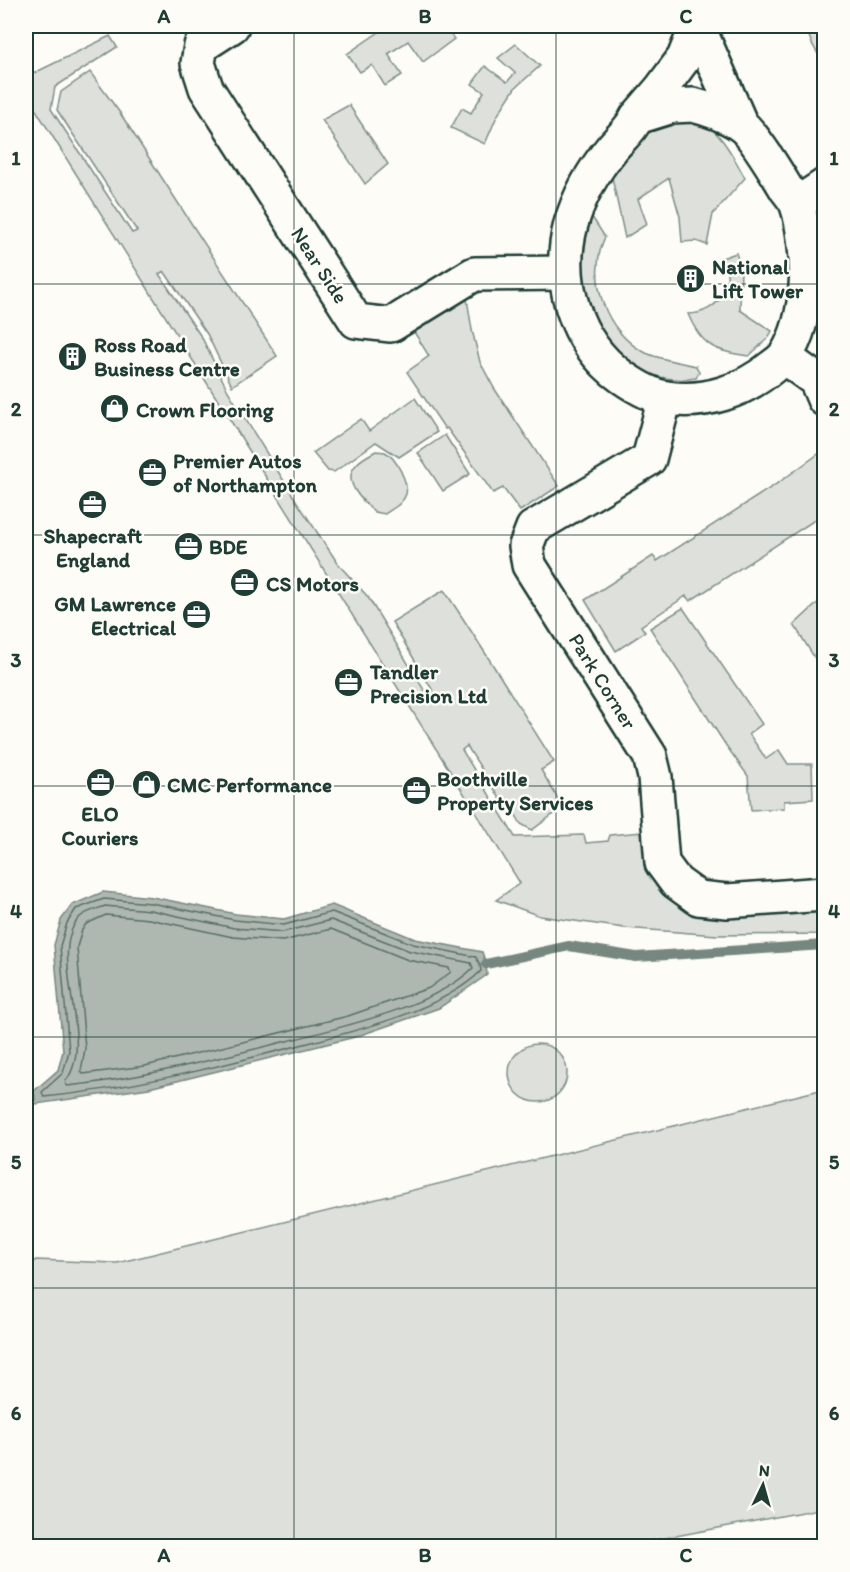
<svg xmlns="http://www.w3.org/2000/svg" width="850" height="1572" viewBox="0 0 850 1572" font-family="Itim,sans-serif">
	<rect width="100%" height="100%" fill="#fdfcf7"/>
	<filter id="ink" filterUnits="userSpaceOnUse"><feTurbulence type="fractalNoise" baseFrequency=".0167" numOctaves="2"/><feDisplacementMap in="SourceGraphic" scale="12" xChannelSelector="R" yChannelSelector="G"/><feConvolveMatrix kernelMatrix="1 2 1 2 8 2 1 2 1" color-interpolation-filters="sRGB"/></filter>
	<g filter="url(#ink)">
		<g fill="#dde0db" stroke="#7e8e88" stroke-width="1.5">
			<path d="M388,26H445L454,39L423,62L408,41L388,54L402,75L385,86L372,65L360,72L347,54Z"/>
			<path d="M805,26H824V64L812,44Z"/>
			<path d="M110,36L117,47L55,87L51,109L132,233L137,231L57,110L61,92L90,72L120,113L277,356L232,386L207,334L164,271L159,274L202,338L228,391L297,502L339,565L368,597L430,700L436,696L392,622L444,590C482,646 517,704 554,762L541,770L563,807L532,830L521,824L506,798L501,800L467,746L462,750L515,837L584,835L586,843L608,841L610,835L642,832L647,857L656,878L824,906V934L717,935L624,928L540,916L496,900L520,883L26,94V77Z"/>
			<path d="M516,44L540,66L515,88L497,116L485,144L451,128L462,108L471,113L484,92L472,84L485,66L507,82L515,73L498,58Z"/>
			<path d="M349,105L388,164L365,184L322,120Z"/>
			<path d="M673,120C680,121 689,120 697,121C719,126 735,160 745,178L713,214L707,245L696,241L682,242L680,217L669,178L638,199L647,224L625,238L611,173L644,135Z"/>
			<path d="M590,214L605,237C586,278 605,333 646,353C662,360 679,362 696,366L699,372L696,378C637,389 583,335 580,278C579,256 584,234 590,214Z"/>
			<path d="M736,253L741,267L740,310L772,331L768,338L749,356C715,351 702,347 688,314C718,314 737,284 722,258Z"/>
			<path d="M467,299L472,330L480,362L494,388L559,486L520,511L503,488L493,493L447,428L445,429L407,372L429,356L414,332Z"/>
			<path d="M415,398L437,432L399,457L376,442L334,472L328,471L313,453L361,419L369,431Z"/>
			<path d="M445,435L470,474L443,491L418,453Z"/>
			<path d="M824,450V514L690,601L686,596L641,626L645,632L616,651L585,600L653,556L657,561L778,483Z"/>
			<path d="M376,451C379,452 382,451 385,452C396,457 409,484 406,494C403,504 393,508 385,514L375,512C363,502 341,481 356,465C360,459 369,455 376,451Z"/>
			<path d="M822,599L824,603V673L794,625Z"/>
			<path d="M683,608L762,724L749,734L766,759L779,750L788,764H812L813,799L784,801V808L751,810L748,776L725,744L650,628Z"/>
			<circle cx="538" cy="1073" r="29"/>
			<path d="M824,1089V1508L623,1546H26V1266L36,1260L117,1263Z"/>
		</g>
		<path fill="#aeb8b1" stroke="#75877f" stroke-width="1.5" d="M103,892L152,897L236,914L284,919L332,905L415,939L482,952L486,964L487,975L439,1008L355,1037L149,1088L36,1104L34,1091L58,1070L63,1051L54,945L61,920L72,905Z"/>
		<g fill="none" stroke-linecap="round" stroke-linejoin="round">
			<g stroke="#586e66" stroke-width="1.5">
				<path d="M104,899L151,903L235,920L284,925L332,912L413,944L476,957L480,965L481,971C439,1013 346,1033 289,1048C208,1069 127,1089 44,1097L42,1092L63,1073L69,1051L60,946L67,923L76,909Z"/>
				<path d="M105,906L150,910L234,928L283,932L331,920L410,951L471,963L473,968C434,1007 341,1027 287,1041C215,1059 141,1079 67,1086L65,1082C98,1043 45,952 80,917C85,912 97,909 105,906Z"/>
				<path d="M106,915L149,919L233,937L283,941L331,929L408,960L449,968L451,972L429,988L348,1016L145,1066L83,1074L81,1071L85,1049L77,947L82,930L86,924Z"/>
			</g>
			<path stroke="#75877f" stroke-width="10" d="M486,964L569,946L636,957L824,945"/>
			<defs>
				<g id="minor">
					<path d="M232,26L201,46L198,63L206,88L356,321L391,325L474,274L565,273"/>
					<path d="M699,26L702,36L741,125"/>
					<path d="M693,105C709,109 726,115 740,124C752,132 778,175 787,190C791,195 795,200 797,205C804,225 808,265 806,286C804,310 799,334 786,355C782,360 777,363 772,367C743,391 705,404 667,398C651,396 635,386 622,377C574,342 556,280 571,224C579,196 594,170 612,148C622,136 630,131 637,117L672,106Z"/>
					<path d="M637,117L661,89L684,58L697,26"/>
					<path d="M797,204L824,186"/>
					<path d="M784,357L816,380L824,399"/>
					<path d="M665,398L649,459L533,528L526,546L529,565L650,756L655,777L662,863L676,882L698,898L727,901L824,894"/>
				</g>
			</defs>
			<use href="#minor" stroke="#1f3d34" stroke-width="38"/>
			<use href="#minor" stroke="#fdfcf7" stroke-width="33"/>
		</g>
	</g>
	<path fill="none" stroke="#1f3d34" stroke-width="1.5" stroke-opacity="0.55" d="M294,26V1546M556,26V1546M26,284H824M26,535H824M26,786H824M26,1037H824M26,1288H824"/>
	<defs>
		<symbol id="building-disc" viewBox="-11 -11 22 22"><circle r="9.5" fill="#1f3d34" stroke="#fdfcf7"/><path d="M-4-6H4V6H1V3H-1V6H-4ZM-2.5-4.3h1.7v1.8h-1.7ZM.8-4.3h1.7v1.8H.8ZM-2.5-1h1.7V.8h-1.7ZM.8-1h1.7V.8H.8Z" fill="#fff"/></symbol>
		<symbol id="shop-disc" viewBox="-11 -11 22 22"><circle r="9.5" fill="#1f3d34" stroke="#fdfcf7"/><path d="M-5-2.5h2.3a2.7 3.5 0 0 1 5.4 0H5L5.5 6h-11ZM-1.5-2.5h3a1.5 2.3 0 0 0-3 0Z" fill="#fff"/></symbol>
		<symbol id="office-disc" viewBox="-11 -11 22 22"><circle r="9.5" fill="#1f3d34" stroke="#fdfcf7"/><path d="M-6-3h4V-5.5h4V-3h4V5H-6ZM-1-4.5V-3h2v-1.5ZM-6 0V1H6V0Z" fill="#fff"/></symbol>
	</defs>
	<g fill-rule="evenodd">
		<use href="#building-disc" x="674" y="262" width="33" height="33"/>
		<use href="#building-disc" x="56" y="340" width="33" height="33"/>
		<use href="#shop-disc" x="98" y="392" width="33" height="33"/>
		<use href="#office-disc" x="136" y="456" width="33" height="33"/>
		<use href="#office-disc" x="76" y="488" width="33" height="33"/>
		<use href="#office-disc" x="172" y="530" width="33" height="33"/>
		<use href="#office-disc" x="228" y="566" width="33" height="33"/>
		<use href="#office-disc" x="180" y="598" width="33" height="33"/>
		<use href="#office-disc" x="332" y="666" width="33" height="33"/>
		<use href="#office-disc" x="84" y="766" width="33" height="33"/>
		<use href="#shop-disc" x="130" y="768" width="33" height="33"/>
		<use href="#office-disc" x="400" y="774" width="33" height="33"/>
	</g>
	<g text-anchor="middle" dominant-baseline="central" stroke-width="5" stroke-linejoin="round" paint-order="stroke">
		<g font-size="21" fill="#1f3d34" stroke="#fdfcf7">
			<text transform="translate(320 265) rotate(57)">Near Side</text>
			<text transform="translate(603 681) rotate(58)">Park Corner</text>
		</g>
		<g font-size="21" font-weight="bold" fill="#1f3d34" stroke="#fdfcf7" text-anchor="start">
			<text x="712" y="266">National<tspan x="712" dy="24">Lift Tower</tspan></text>
			<text x="94" y="344">Ross Road<tspan x="94" dy="24">Business Centre</tspan></text>
			<text x="136" y="409">Crown Flooring</text>
			<text x="173" y="460">Premier Autos<tspan x="173" dy="24">of Northampton</tspan></text>
			<text x="93" y="535" text-anchor="middle">Shapecraft<tspan x="93" dy="24">England</tspan></text>
			<text x="209" y="546">BDE</text>
			<text x="266" y="583">CS Motors</text>
			<text x="176" y="603" text-anchor="end">GM Lawrence<tspan x="176" dy="24">Electrical</tspan></text>
			<text x="370" y="671">Tandler<tspan x="370" dy="24">Precision Ltd</tspan></text>
			<text x="437" y="778">Boothville<tspan x="437" dy="24">Property Services</tspan></text>
			<text x="167" y="784">CMC Performance</text>
			<text x="100" y="813" text-anchor="middle">ELO<tspan x="100" dy="24">Couriers</tspan></text>
		</g>
	</g>
	<rect width="850" height="1572" fill="none" stroke="#fdfcf7" stroke-width="66"/>
	<g transform="translate(763 1485) rotate(5)" stroke="#fdfcf7" stroke-width="4.5" paint-order="stroke">
	<path d="M0-4.5L10 22L0 15L-10 22Z" fill="#1f3d34"/>
	<text y="-9" font-size="16" font-weight="bold" text-anchor="middle" fill="#1f3d34">N</text>
	</g>
	<rect x="33" y="33" width="784" height="1506" fill="none" stroke="#1f3d34" stroke-width="2"/>
	<g font-size="20" text-anchor="middle" font-weight="bold" fill="#1f3d34">
		<text x="164" y="23">A</text>
		<text x="425" y="23">B</text>
		<text x="686" y="23">C</text>
		<text x="16" y="165">1</text>
		<text x="834" y="165">1</text>
		<text x="16" y="416">2</text>
		<text x="834" y="416">2</text>
		<text x="16" y="667">3</text>
		<text x="834" y="667">3</text>
		<text x="16" y="918">4</text>
		<text x="834" y="918">4</text>
		<text x="16" y="1169">5</text>
		<text x="834" y="1169">5</text>
		<text x="16" y="1420">6</text>
		<text x="834" y="1420">6</text>
		<text x="164" y="1562">A</text>
		<text x="425" y="1562">B</text>
		<text x="686" y="1562">C</text>
	</g>
</svg>
